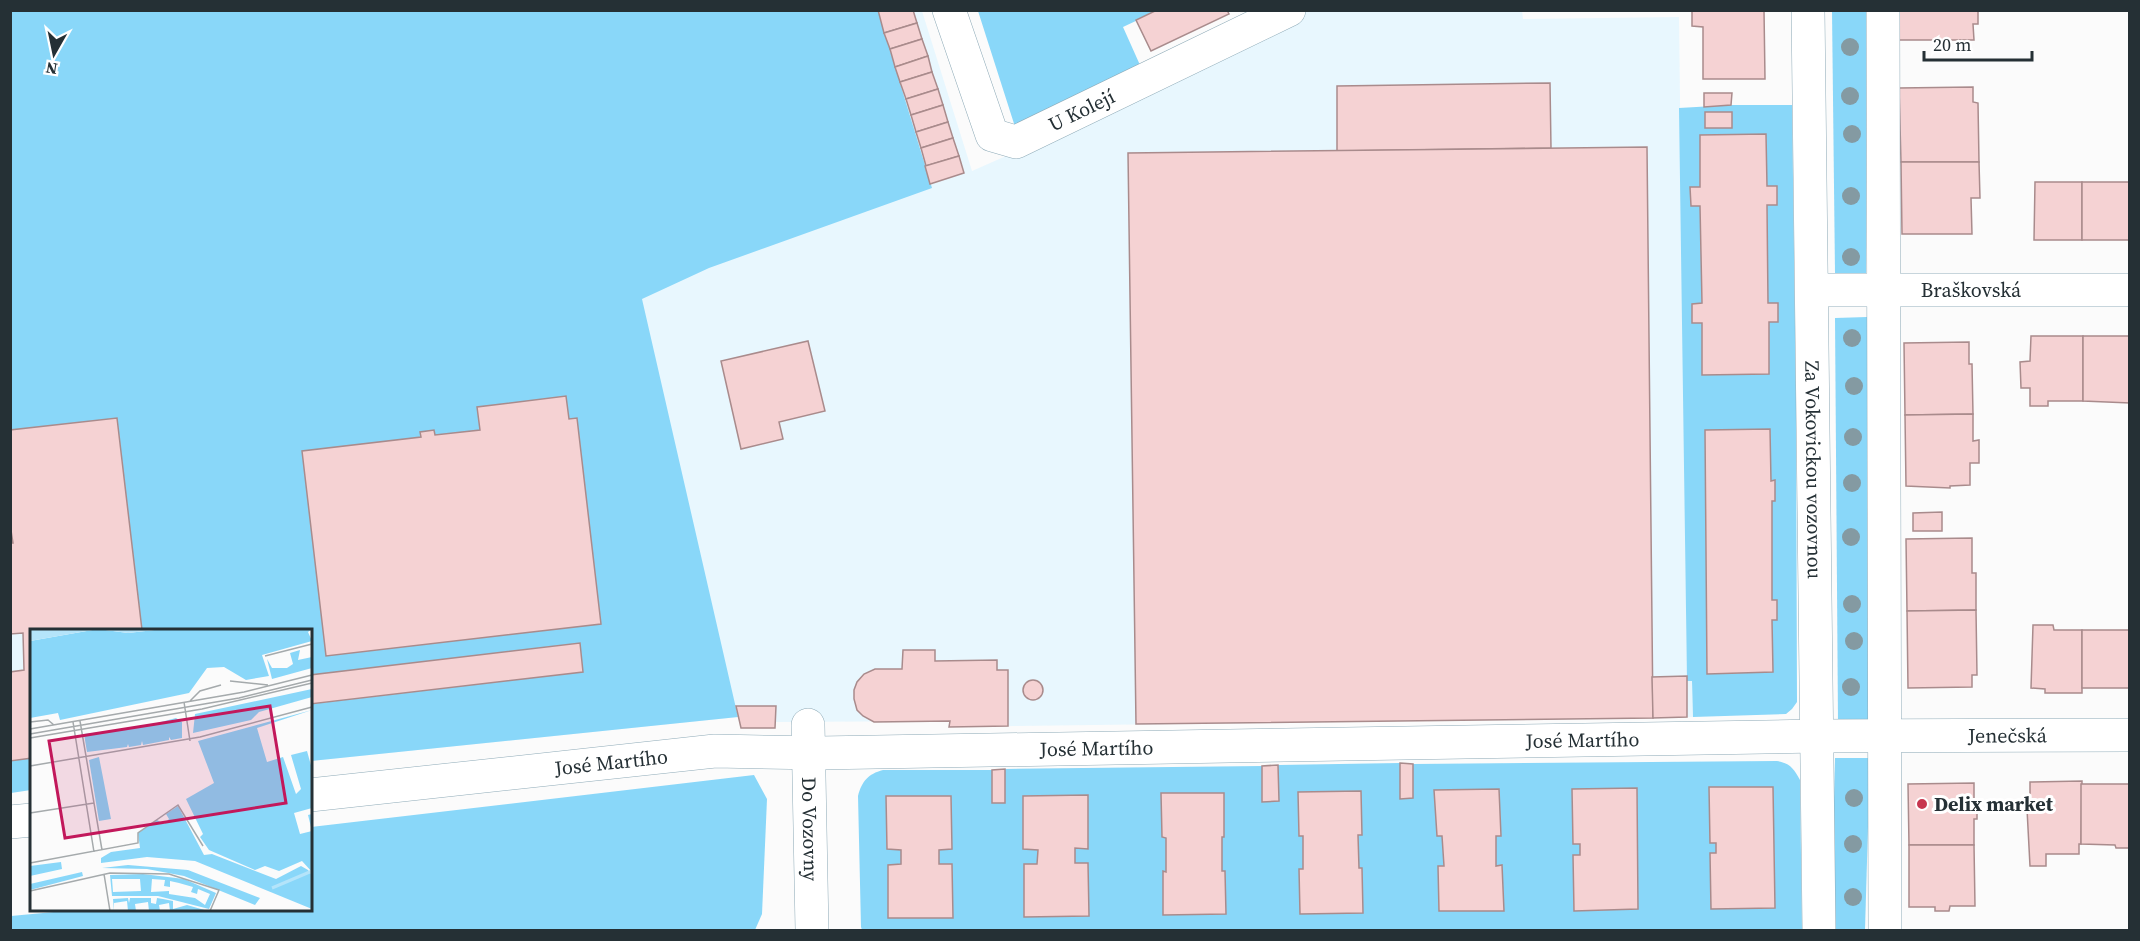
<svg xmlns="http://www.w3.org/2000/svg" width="2140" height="941" viewBox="0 0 2140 941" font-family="'Source Serif 4',serif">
	<rect width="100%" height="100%" fill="#fbfbfb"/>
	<path fill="#e8f7fe" d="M1522,10L1523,19L1679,17L1687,676L1692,681L1693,717L950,727L949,721L776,722L775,728H741L738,717L311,761L310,630H32L31,758L11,761L10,11H922L972,171L1024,148L1301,11Z"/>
	<g fill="#89d7f9" fill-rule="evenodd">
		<path d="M10,11H878L932,188L709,268L642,299L738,717L311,761V704L583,672L580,643L311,675L310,630H142L117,418L11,430Z"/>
		<path d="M978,11H1157L1123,27L1144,74L1017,133Z"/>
		<path d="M1832,11H1867L1866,273H1835Z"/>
		<path d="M1731,105H1792L1796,402L1797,702L1792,709L1786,714L1693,717L1692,681H1687L1679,108ZM1705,112H1732V127H1705ZM1766,134L1768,303H1778V321L1769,322V373L1702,374V323L1692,322V304L1702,303L1700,206H1691L1690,187H1700V135ZM1770,429L1771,481H1775V500L1772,501V600H1777V620H1772L1773,672L1707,674L1705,431Z"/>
		<path d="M1867,317L1869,719L1838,721L1835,318Z"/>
		<path d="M31,758V790L11,793V761Z"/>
		<path d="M1835,758H1870L1865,930H1831Z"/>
		<path d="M1777,761C1790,763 1794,769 1800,780L1802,930H862L861,927L858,796C862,781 868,774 883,770H992V803H1005V769L1262,766V802L1278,801V765L1400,763L1401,799L1413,798V764ZM1773,787L1775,908L1711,909L1710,854L1716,853V843H1710L1709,788ZM1637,788L1638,909L1574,911L1573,855H1580V844H1573L1572,789ZM1435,790H1499L1501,836H1496V866H1502L1504,911H1439L1438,866H1444L1442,836H1437ZM1298,792L1358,835L1359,868L1362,869L1363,913L1303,869V836L1299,835ZM1161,793H1223L1224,836L1222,837V871H1225L1226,914L1163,915V872H1166V838ZM1088,795V848H1075V863H1088L1089,916L1024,917V864H1037L1038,850L1023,849V796ZM951,796L952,849L939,850V864H952L953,918H888V865L901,864V850L887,849L886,797Z"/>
		<path d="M754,775L767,799L762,914L755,930H11V916L75,910H310L311,827Z"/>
	</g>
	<g fill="#f5d2d3" stroke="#a98b8c" stroke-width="1.5">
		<path d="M878,10H913L917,23L884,33Z"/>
		<path d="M1157,10H1227L1229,14L1151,51L1136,20Z"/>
		<path d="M1692,10H1764L1765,79H1703V27L1692,26Z"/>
		<path d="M1899,10H1978V24H1973L1974,40H1899Z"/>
		<path d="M917,23L922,39L890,49L884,33Z"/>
		<path d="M922,39L928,56L895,67L890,49Z"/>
		<path d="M928,56L932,72L900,82L895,67Z"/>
		<path d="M932,72L938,89L906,99L900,82Z"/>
		<path d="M1550,83L1551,148L1337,151V86Z"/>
		<path d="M1973,87V102L1978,103L1979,162H1901L1899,88Z"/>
		<path d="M938,89L943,105L911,115L906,99Z"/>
		<path d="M1704,93H1732L1731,105L1704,107Z"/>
		<path d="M943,105L948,122L916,132L911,115Z"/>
		<rect x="1705" y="112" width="27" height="16"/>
		<path d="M948,122L953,138L921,148L916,132Z"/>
		<path d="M1766,134L1767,186H1777V205H1767L1768,303H1778V322H1769V374L1702,375V323H1692V304L1702,303L1700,206H1691L1690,187H1700V135Z"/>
		<path d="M953,138L959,156L926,166L921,148Z"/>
		<path d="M1647,147L1653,718L1136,724L1128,153Z"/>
		<path d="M959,156L964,173L930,184L925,166Z"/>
		<path d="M1901,162H1979L1980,198H1971L1972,234H1902Z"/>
		<path d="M2035,182H2082V240H2034Z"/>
		<rect x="2082" y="182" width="48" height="58"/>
		<path d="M2031,336H2083V401H2048V406H2030V388H2021L2020,362L2030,361Z"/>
		<path d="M2083,336H2130V403L2083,401Z"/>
		<path d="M808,341L825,411L779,422L783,439L741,449L721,361Z"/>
		<path d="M1969,342V364H1972L1973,414L1905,415L1904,343Z"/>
		<path d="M566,396L569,419L577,418L601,624L326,656L302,451L421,437L420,432L434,430L435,435L480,430L477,407Z"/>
		<path d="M1973,414V441L1979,440V463H1970V485L1950,486V488L1906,486L1905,415Z"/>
		<path d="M117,418L142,630H32V758L10,761V672L24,670L23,633L10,634V543H13L10,524V430Z"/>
		<path d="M1770,429L1771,481L1775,480V501H1772V600H1777V620H1772L1773,672L1707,674L1705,430Z"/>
		<path d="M1942,512V531H1913V513Z"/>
		<path d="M1972,538V573H1976V610L1907,611L1906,539Z"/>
		<path d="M1976,610L1977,675H1972V687L1908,688L1907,611Z"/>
		<path d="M2033,625H2053L2054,630H2082V693H2045V689L2031,688Z"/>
		<rect x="2082" y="630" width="48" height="58"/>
		<path d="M580,643L583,672L310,704V675Z"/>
		<path d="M903,650H935V661L997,660V670H1008V726L949,727L950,721L874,722L863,716L857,710L854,699V690L857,682L864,674L875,669H902Z"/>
		<path d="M1687,676V717L1653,718L1652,677Z"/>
		<circle cx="1033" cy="690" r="10"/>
		<path d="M736,706H776L775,728H741Z"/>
		<path d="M1400,763L1413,764V798L1400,799Z"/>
		<path d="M1278,765L1279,801L1262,802V766Z"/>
		<path d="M1005,769V803H992V770Z"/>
		<path d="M2082,781L2081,844H2079V854H2046V866H2030L2027,809L2030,808V782Z"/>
		<path d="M1974,783V802H1977V819H1974V845H1909L1908,784Z"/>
		<path d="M2081,784H2130V848H2116L2115,845L2081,844Z"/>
		<path d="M1709,787H1773L1775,908L1711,909L1710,853H1716V843H1710Z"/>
		<path d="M1637,788L1638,909L1574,911L1573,855H1580V844H1573L1572,789Z"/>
		<path d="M1499,789L1501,836H1496V866L1502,865L1504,911H1439L1438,866H1444L1442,836H1437L1434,790Z"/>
		<path d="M1361,791L1362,835H1358L1359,868H1362L1363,913L1300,914L1299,869H1303V836H1299L1298,792Z"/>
		<path d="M1161,793H1224V837H1222V871H1225L1226,914L1163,915V871L1166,872V838L1162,837Z"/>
		<path d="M1088,795V849L1075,848V863H1088L1089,916L1024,917V864H1037L1038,850L1023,849V796Z"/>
		<path d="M886,796H951L952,849L939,850V864H952L953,918H888V865L901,864V850L887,849Z"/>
		<path d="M1909,845H1974L1975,906H1950L1949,911H1935V907H1909Z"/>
	</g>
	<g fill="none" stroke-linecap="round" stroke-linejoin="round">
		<defs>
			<g id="minor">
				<path id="s1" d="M949,10L992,135L1016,142L1289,10"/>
				<path id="s2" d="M1808,10L1819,930"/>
				<path d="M1883,10L1885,930"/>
				<path id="s3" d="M1812,290H2130"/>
				<path id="s4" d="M808,725L812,930"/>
				<path id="s5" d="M310,795L715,751L819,753L1817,736L2130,735"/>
				<path d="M10,822L32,820"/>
			</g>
		</defs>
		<use href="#minor" stroke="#8fabb8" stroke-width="34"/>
		<use href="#minor" stroke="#fff" stroke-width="33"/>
	</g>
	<g fill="#849aa2">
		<circle cx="1850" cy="47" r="9"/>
		<circle cx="1850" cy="96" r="9"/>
		<circle cx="1852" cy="134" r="9"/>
		<circle cx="1851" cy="196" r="9"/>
		<circle cx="1851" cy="257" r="9"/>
		<circle cx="1852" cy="338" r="9"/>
		<circle cx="1854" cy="386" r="9"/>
		<circle cx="1853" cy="437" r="9"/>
		<circle cx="1852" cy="483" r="9"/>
		<circle cx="1851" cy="537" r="9"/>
		<circle cx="1852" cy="604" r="9"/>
		<circle cx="1854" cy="641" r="9"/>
		<circle cx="1851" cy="687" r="9"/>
		<circle cx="1854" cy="798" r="9"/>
		<circle cx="1853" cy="844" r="9"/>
		<circle cx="1853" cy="897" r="9"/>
	</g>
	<circle fill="#c7364f" stroke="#fff" stroke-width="2" cx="1922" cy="804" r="6"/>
	<g text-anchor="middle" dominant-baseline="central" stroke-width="6" stroke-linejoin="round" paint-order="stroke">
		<g font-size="20" fill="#253035" stroke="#fff">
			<text stroke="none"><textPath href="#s1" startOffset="230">U Kolejí</textPath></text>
			<text stroke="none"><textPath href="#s3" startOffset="159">Braškovská</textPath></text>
			<text stroke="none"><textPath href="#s2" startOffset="460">Za Vokovickou vozovnou</textPath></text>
			<text stroke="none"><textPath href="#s5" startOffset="1700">Jenečská</textPath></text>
			<text stroke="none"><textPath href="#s5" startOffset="1275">José Martího</textPath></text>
			<text stroke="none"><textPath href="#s5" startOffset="789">José Martího</textPath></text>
			<text stroke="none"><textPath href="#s5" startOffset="303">José Martího</textPath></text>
			<text stroke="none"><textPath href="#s4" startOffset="104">Do Vozovny</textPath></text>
		</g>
		<g font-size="20" font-weight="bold" fill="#253035" stroke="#fff" text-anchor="start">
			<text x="1934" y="804">Delix market</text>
		</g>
	</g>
	<g transform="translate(30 629)">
		<rect width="282" height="282" fill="#fbfbfb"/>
		<path d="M68,0L98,4L133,0H282L278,3L282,12L232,26L239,47L216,51L194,38L177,39L159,64L30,91L28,84L0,89V12ZM270,21L268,31L282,28V39L242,50L237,30L242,39H257L263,35L260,24ZM282,60V68L229,83L221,91L163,104L165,85ZM282,81L227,99L237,133L253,128L266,165L271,160L261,126L277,122L282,140V179L264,184L270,205L282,202L278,186L282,185V243L272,232L249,242L235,237L225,241L179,221L170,208L173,205L156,170L184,154L168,112ZM146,89L152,93V109L141,111L139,108V111L113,116L112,112L111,116L99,118L98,115L97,118L57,123L54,105L112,98ZM69,128L81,190L69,192L59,131ZM148,177L174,226L182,225L246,250L271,237L278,241L282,246V280L165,232L117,228L71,234V229L81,223L110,219L108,204L127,191L134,195L139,190L136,185ZM31,233L32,240L0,247V237ZM98,236L158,241L230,269L225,276L154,247L117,240L72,239ZM52,243L53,247L0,261V255ZM113,245L154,250L186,264L179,280L128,267H82L80,246ZM82,250H110L111,262L83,263ZM122,250L135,251L134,257L140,258V252L149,254L163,258L161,263L167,265L168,260L180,265L175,276L165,269L139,265V262L121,263ZM98,269L99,274L100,269H121V274L126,275L127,269L133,270L143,272V280L157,276L178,282H140L139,274L129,276L130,282H119L118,273L105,275L106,282H98L97,272L84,274V282L83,270Z" fill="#89d7f9" fill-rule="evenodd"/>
		<path d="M0,0H133L98,4L68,0L0,12Z" fill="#b4e4fa"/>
		<path fill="none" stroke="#b4e4fa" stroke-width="3" d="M242,259L282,242"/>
		<path fill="none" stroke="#a5aaac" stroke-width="1.5" d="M235,27L282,15M200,52L238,56M160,72L170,62L191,56M154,73L160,112M50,92L72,221M0,93L18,91L24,96M43,93L64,223M0,100L214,63L282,46M0,105L209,69L282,51M0,109L172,80L282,54M0,137L170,108L282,78M0,184L64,174M0,234L108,214V204L148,176L173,217M74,245L80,282M0,262L80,244L139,245L189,261L180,282"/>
		<path fill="#c2185b" fill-opacity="0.15" stroke="#c2185b" stroke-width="3" d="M240,77L256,174L35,209L19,112Z"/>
		<rect width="282" height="282" fill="none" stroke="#253035" stroke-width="3"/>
	</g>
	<rect width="2140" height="941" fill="none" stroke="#253035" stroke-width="24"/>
	<g transform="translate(54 54) rotate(189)" stroke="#ffffff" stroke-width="4.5" paint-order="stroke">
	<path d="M0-4.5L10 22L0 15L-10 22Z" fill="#253035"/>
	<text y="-9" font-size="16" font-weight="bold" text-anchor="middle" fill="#253035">N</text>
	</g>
	<path d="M1924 51v9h108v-9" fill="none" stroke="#253035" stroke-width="3"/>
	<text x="1933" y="51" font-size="18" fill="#253035" stroke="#ffffff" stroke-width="4.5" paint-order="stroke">20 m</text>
</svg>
